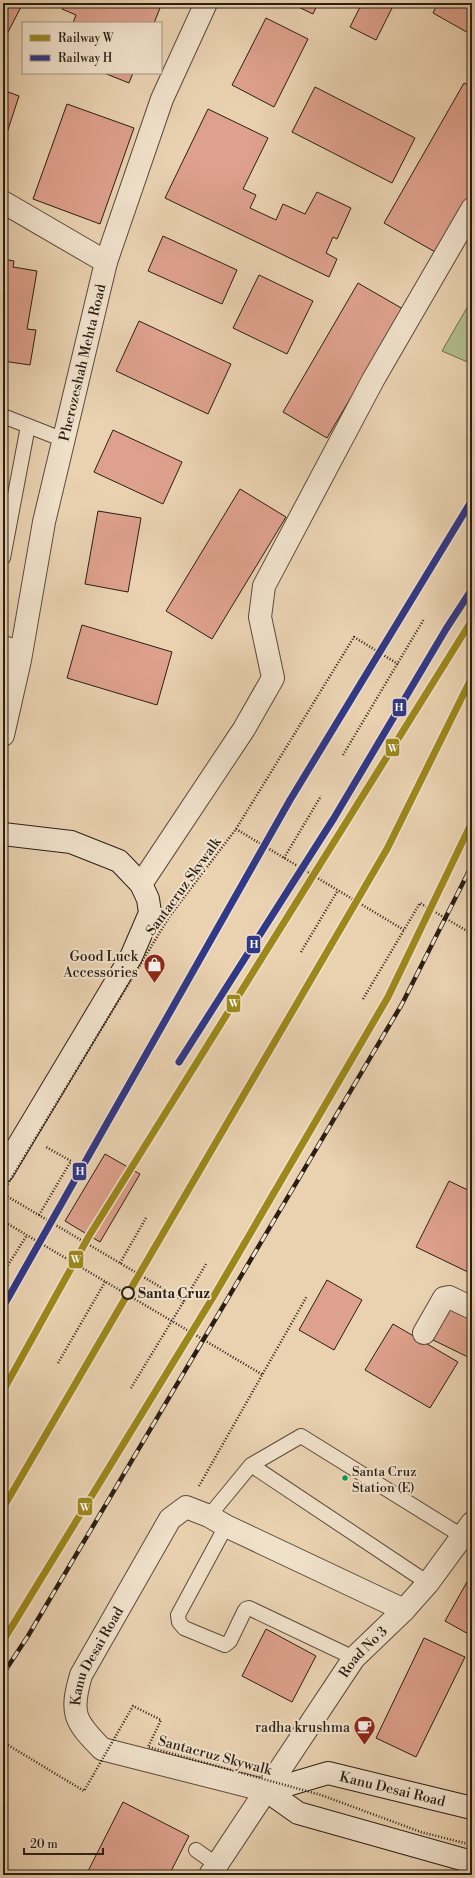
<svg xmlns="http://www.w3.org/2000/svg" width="475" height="1878" font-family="'Libre Bodoni',serif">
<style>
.green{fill:#b1bd90;stroke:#6d6e52}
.building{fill:#dea18d;stroke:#291e14}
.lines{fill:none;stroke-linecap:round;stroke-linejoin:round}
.lane-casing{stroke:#594b3b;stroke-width:16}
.street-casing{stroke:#594b3b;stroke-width:24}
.secondary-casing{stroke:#291e14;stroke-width:24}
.path{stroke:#291e14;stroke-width:2.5;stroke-dasharray:1 2;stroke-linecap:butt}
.lane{stroke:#f1e2cc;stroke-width:14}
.street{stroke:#f1e2cc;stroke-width:22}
.secondary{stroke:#f1e2cc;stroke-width:22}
.rail-casing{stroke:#291e14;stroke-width:4.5}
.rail{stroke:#f1e2cc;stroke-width:3;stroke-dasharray:9;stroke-linecap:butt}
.path-bridge{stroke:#291e14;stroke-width:2.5;stroke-dasharray:1 2;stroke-linecap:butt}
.rail-1-casing{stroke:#f1e2cc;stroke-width:10}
.rail-2-casing{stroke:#f1e2cc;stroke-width:10}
.rail-1{stroke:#9d881b;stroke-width:7}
.rail-2{stroke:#303888;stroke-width:7}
.stop-dot{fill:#f1e2cc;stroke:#291e14;stroke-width:2}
.bus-dot{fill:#029f4e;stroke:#f1e2cc;stroke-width:1.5}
.labels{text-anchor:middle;stroke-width:4;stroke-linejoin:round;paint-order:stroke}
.bus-label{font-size:13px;fill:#291e14;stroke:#f1e2cc;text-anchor:start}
.street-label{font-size:14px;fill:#291e14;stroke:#f1e2cc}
.poi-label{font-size:14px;fill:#291e14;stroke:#f1e2cc;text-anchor:end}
.stop-label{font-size:14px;font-weight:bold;fill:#291e14;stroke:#f1e2cc;text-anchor:start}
.line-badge{stroke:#f1e2cc;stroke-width:1.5}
.badge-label{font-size:11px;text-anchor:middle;font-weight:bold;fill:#fff}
</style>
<rect width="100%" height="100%" fill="#ead2b1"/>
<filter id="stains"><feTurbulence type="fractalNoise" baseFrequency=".005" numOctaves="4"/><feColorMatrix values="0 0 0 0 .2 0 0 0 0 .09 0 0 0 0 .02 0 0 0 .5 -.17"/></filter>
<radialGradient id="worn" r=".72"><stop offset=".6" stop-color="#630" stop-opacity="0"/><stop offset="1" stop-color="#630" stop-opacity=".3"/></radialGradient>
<!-- green -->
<path class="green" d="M472,299V364L442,351Z"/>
<!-- building -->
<path class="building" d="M3,3H23L6,36L3,34Z
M64,3H162L154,23H73L76,15L62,9Z
M290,3H318L313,14Z
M362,3L394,4L376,40L350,27Z
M438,3H472V35L433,13Z
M266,18L308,39L274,107L232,85Z
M104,73H133L129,83Z
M464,83L472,87V192L437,253L384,223Z
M315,87L415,138L392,183L292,132Z
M3,90L19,96L3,145Z
M67,104L134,128L100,224L33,199Z
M208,109L268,138L243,189L256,195L250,208L276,220L283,204L305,214L317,192L351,208L337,239L333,237L326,253L337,259L329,277L165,198Z
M163,236L237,270L222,304L148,271Z
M3,259L14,261L13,267L37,271L27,329L36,330L30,365L3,361Z
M259,275L313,301L287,354L233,328Z
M358,283L403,309L327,438L283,412Z
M139,321L231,364L208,414L116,371Z
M113,430L182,462L163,504L94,472Z
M240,489L286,517L212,639L166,611Z
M98,511L141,518L128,592L85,584Z
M82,625L172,652L157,705L67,678Z
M105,1154L140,1174L100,1242L65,1221Z
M449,1181L472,1192V1274L416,1247Z
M327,1280L362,1300L334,1350L299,1330Z
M448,1301L472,1313V1359L429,1338Z
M393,1324L458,1362L430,1408L365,1370Z
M472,1573V1636L445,1621Z
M266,1629L316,1656L292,1702L242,1676Z
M424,1638L465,1657L416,1757L376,1738Z
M123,1802L189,1836L169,1875H86Z"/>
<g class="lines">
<defs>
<path id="lane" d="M3,416L64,440
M3,558L28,426
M3,643L22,648
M3,655L20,660
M251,1465L301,1436L462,1536
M209,1516L251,1465L428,1583
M226,1526L178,1615L179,1622L184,1628L225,1645L230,1641L244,1612L246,1609L249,1608L354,1658
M196,1850L217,1865"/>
<g id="street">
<path d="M3,202L106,262"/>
<path id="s1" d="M3,735L20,660L44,522L106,262L162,99L206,3"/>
<path d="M141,884L244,729L273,678L260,617L264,586L373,380L472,209"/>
<path d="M424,1333L444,1298L449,1297L472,1308"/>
<path id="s2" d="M267,1791L102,1749C74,1721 70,1713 81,1675L170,1519L186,1507L209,1516L226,1526L404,1610"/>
<path id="s3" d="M210,1875L354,1658L404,1610L428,1583L472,1523"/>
</g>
<g id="secondary">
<path d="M3,834L71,842L119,861L141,884L148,899L150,913L131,957L3,1171"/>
<path d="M267,1791L298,1813L472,1862"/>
<path id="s4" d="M267,1791L328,1773L472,1808"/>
</g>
</defs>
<!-- lane casing -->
<use href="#lane" class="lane-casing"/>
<!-- street casing -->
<use href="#street" class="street-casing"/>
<!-- secondary casing -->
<use href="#secondary" class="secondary-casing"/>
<!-- path -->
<path class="path" d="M343,755L424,619
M284,858L321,796
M301,952L338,890
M363,999L404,930
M5,1195L184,1301L131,1388
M39,1215L71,1161L46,1147
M120,1263L146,1218
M3,1273L27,1235
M184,1301L206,1264
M58,1363L105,1282
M199,1486L307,1296"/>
<!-- lane -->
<use href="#lane" class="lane"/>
<!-- street -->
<use href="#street" class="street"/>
<!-- secondary -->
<use href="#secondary" class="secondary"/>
<defs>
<path id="rail" d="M3,1674L28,1636L402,1004L472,865"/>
</defs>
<!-- rail casing -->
<use href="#rail" class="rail-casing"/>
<!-- rail -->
<use href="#rail" class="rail"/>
<!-- path-bridge -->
<path class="path-bridge" d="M236,829L404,930L420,903L472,934
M3,1192L169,917L236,829L354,637L398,664
M3,1221L263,1375
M3,1742L84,1791L133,1706L161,1720L148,1747L321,1795L421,1832L472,1845"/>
<defs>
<path id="rail-1" d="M3,1391L89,1236L472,620
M3,1508L387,849L472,677
M3,1641L215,1294L388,997L472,822"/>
<path id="rail-2" d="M179,1062L334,818L446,629L472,589
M3,1307L290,800L472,500"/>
</defs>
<!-- rail-1 casing -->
<use href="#rail-1" class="rail-1-casing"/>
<!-- rail-2 casing -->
<use href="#rail-2" class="rail-2-casing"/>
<!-- rail-1 -->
<use href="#rail-1" class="rail-1"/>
<!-- rail-2 -->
<use href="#rail-2" class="rail-2"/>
</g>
<!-- icons -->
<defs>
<symbol id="shop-pin" viewBox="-11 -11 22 30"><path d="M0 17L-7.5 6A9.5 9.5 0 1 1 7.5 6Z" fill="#8f2418" stroke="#f1e2cc"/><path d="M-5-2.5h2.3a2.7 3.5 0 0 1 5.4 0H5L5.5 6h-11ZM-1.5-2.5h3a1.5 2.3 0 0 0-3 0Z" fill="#fff"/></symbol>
<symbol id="cafe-pin" viewBox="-11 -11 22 30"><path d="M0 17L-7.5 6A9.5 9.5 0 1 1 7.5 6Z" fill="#8f2418" stroke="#f1e2cc"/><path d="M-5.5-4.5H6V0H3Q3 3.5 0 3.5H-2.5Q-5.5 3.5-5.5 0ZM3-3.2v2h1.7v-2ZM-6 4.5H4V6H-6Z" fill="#fff"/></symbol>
</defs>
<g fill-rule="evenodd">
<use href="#shop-pin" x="142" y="952" width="25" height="34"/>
<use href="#cafe-pin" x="352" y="1714" width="25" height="34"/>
</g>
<!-- markers -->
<circle class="stop-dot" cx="128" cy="1293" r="6"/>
<circle class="bus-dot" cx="345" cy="1478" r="3.5"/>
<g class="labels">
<!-- bus labels -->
<g class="bus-label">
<text x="352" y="1476">Santa Cruz<tspan x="352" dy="16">Station (E)</tspan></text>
</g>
<!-- street labels -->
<g class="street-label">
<text dy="5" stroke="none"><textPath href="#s1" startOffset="381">Pherozeshah Mehta Road</textPath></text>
<text transform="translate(183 886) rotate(-54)" y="5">Santacruz Skywalk</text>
<text dy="5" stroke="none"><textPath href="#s3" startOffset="271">Road No 3</textPath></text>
<text dy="5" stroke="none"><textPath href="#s2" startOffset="277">Kanu Desai Road</textPath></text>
<text transform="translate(215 1755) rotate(15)" y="5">Santacruz Skywalk</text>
<text dy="5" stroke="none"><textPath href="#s4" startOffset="130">Kanu Desai Road</textPath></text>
</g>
<!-- poi labels -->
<g class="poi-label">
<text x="138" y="961">Good Luck<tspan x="138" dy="16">Accessories</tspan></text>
<text x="350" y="1732">radha krushma</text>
</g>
<!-- stop labels -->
<g class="stop-label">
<text x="138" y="1298">Santa Cruz</text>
</g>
</g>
<g class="line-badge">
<rect x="392" y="698" width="15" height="19" rx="4" fill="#303888"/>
<rect x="385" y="738" width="15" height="19" rx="4" fill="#9d881b"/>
<rect x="246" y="935" width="15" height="19" rx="4" fill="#303888"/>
<rect x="226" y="994" width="15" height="19" rx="4" fill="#9d881b"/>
<rect x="72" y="1162" width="15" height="19" rx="4" fill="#303888"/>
<rect x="68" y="1250" width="16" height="19" rx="4" fill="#9d881b"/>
<rect x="77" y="1497" width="16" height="19" rx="4" fill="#9d881b"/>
</g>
<g class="badge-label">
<text x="399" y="711">H</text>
<text x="393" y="752">W</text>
<text x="254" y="948">H</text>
<text x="234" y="1007">W</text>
<text x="80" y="1175">H</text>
<text x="76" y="1263">W</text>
<text x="85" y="1511">W</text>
</g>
<!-- margin -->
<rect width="475" height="1878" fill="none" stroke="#ead2b1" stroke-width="16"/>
<rect x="4" y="4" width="467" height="1870" fill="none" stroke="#291e14" stroke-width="2"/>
<rect x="8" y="8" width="459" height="1862" fill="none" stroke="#291e14"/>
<!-- legend -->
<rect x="22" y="22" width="140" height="52" fill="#f1e2cc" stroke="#a19482"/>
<rect x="30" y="35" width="20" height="6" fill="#9d881b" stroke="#a19482"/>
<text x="58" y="42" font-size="12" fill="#291e14">Railway W</text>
<rect x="30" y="55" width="20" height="6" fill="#303888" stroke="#a19482"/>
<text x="58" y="62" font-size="12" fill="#291e14">Railway H</text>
<!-- scale -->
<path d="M24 1848v6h79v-6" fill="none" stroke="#291e14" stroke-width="2"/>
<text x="30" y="1848" font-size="12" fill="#291e14" stroke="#f1e2cc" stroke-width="3" paint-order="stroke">20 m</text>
<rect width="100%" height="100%" filter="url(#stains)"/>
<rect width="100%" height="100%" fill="url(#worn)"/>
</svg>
